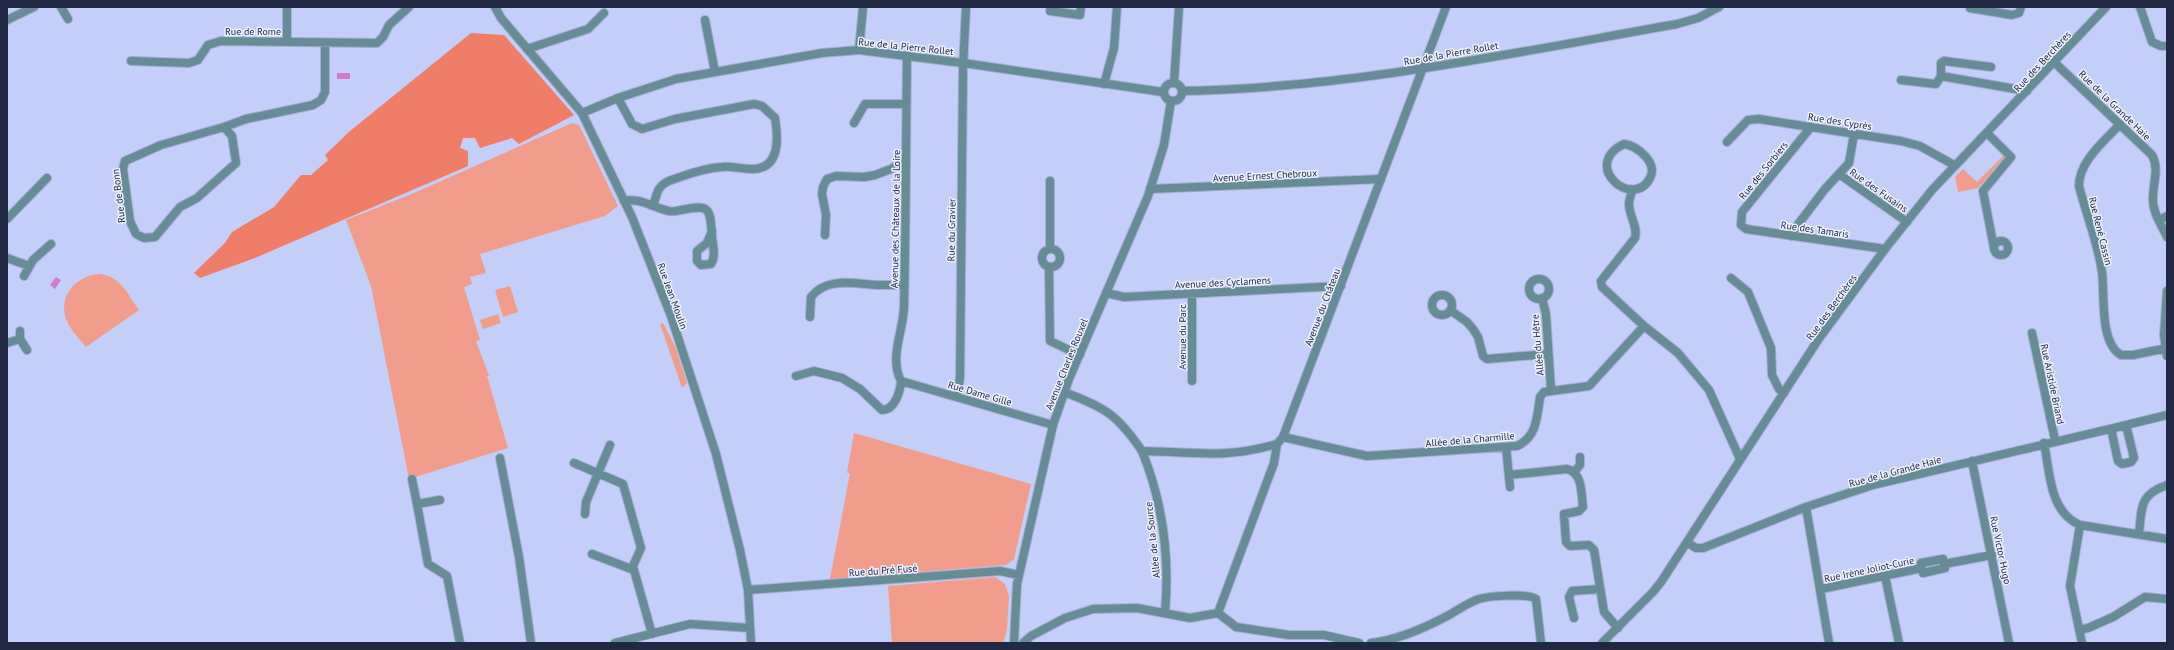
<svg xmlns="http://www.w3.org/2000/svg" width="2174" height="650" font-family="'PT Sans',sans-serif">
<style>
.green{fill:#f29d8c}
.forest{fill:#ef7d67}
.water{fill:#d47bc8}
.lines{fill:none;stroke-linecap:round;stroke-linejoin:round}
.minor-casing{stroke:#a3aed4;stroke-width:10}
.tertiary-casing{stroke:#a3aed4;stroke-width:10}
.minor{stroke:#668d95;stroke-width:8}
.tertiary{stroke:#668d95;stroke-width:8}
.labels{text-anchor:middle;stroke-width:3;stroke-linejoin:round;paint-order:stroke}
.street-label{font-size:10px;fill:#212842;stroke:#ecf1ff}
</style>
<rect width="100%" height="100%" fill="#c3cff8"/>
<!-- green -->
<path class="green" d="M572,123L579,125L618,206L605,216L480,254L486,273L470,277L472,284L464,287L480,340L476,341L489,376H487L508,448L409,479L371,286L346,220L414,193Z
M2005,154L2007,158L1978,188L1958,192L1955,177L1963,169L1977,182Z
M100,274C121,277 127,293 139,310L86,347C79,338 70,330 66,319C58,295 77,275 100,274Z
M510,286L518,312L503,317L495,290Z
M498,314L501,323L483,329L480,320Z
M663,323L675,346L687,383L682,388L660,324Z
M854,433L1031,484L1014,559L1006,565L830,579L850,473H847Z
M995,577L1005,584L1009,596L1007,630L1003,643H892L888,586Z"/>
<!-- forest -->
<path class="forest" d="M471,33L504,35L574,115L519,144L512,138L480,148L475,138H463L460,148L468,151V166L255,258L200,278L194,273L225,243L232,232L274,207L301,175H311L328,160L325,155L350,131Z"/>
<!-- water -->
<path class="water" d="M337,73H350V79H337Z
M56,277L61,280L55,289L50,285Z"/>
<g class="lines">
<defs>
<path id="minor" d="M61,7L68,19
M1051,7L1050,11L1080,15L1081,7
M2140,7L2152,42L2161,46H2167
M1970,8L2012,15L2019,13L2021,7
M7,20L34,7
M705,20L715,72
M287,41V7
M527,49L588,29L604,13
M859,50L863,7
M131,61L189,63L198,60L208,45L221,41L377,43L383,37L389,25L409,7
M2054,62L2152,155C2160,170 2152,185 2153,201C2153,214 2162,225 2167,237
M1941,76V63L1944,61L1991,67
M1901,80L1936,84L1941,76L2027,91
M1104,84L1114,48L1117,7
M618,98L632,124L642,129L675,119L754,104L762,106L775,118C778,137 781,168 753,169C742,169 732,166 722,167C707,168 694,172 680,177C672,180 664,181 659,189C656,194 655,201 653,206
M854,123L865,104H906
M2120,124C2104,142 2079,161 2079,186C2086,214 2098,243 2102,272C2105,293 2099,343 2121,355H2133L2167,348
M224,127L161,145L125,161L123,169L130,221L136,234L144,238L155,237L180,207L197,198L236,163L232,136L224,127L246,119L313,105L321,100L325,92V43
M1811,127L1742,212L1741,225L1746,229L1885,249
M1987,133L2011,157L1983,191L1994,248
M1727,142L1748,120L1759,119L1901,141L1920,146L1954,165
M1624,144C1638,146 1658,163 1650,178C1633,211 1580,165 1624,144Z
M1839,174L1907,222
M1150,189L1381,179
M1632,191C1631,195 1629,200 1629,204C1629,216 1638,226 1635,238L1601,281L1602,287L1644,326L1678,353L1709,390L1740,459
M624,201C638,197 655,208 669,211C672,212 677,211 681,210C711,204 710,208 712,237C713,246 716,256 711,264L701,265L697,261V251L707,243L712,231
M7,219L47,178
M2159,220L2167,216
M825,235L826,215L822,194L823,187L827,179L836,176L864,177L875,175L891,169L906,159
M1791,236L1796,227L1825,189L1849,163L1854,134
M1994 248a7 7 0 1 1 14 0a7 7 0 1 1-14 0Z
M1050,249V181
M1042 258a9 9 0 1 1 18 0a9 9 0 1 1-18 0Z
M7,258L29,266
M1049,267L1050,341L1080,355
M24,276L33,260L51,244
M1731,278L1748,292L1771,348L1772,375L1779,389L1784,393
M1529 289a10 10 0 1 1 20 0a10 10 0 1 1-20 0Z
M2167,291L2164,335L2167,356
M1106,293L1124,297L1341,286
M1192,293V381
M1432 305a10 10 0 1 1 20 0a10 10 0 1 1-20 0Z
M1542,298L1546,314L1551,390
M1450,310L1467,322L1473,329L1478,337L1483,356L1487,359L1548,354
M810,317L811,297C827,276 856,284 879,285C887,285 895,285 904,285
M20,331V339L27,350
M2032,333L2055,440
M7,343L20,339
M796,376L814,371L842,378L860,389L882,410C895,410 900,392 901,381
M901,381C889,357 903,333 904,307C906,223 906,139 907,55
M901,381L1053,425
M957,397L960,378L963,68L966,7
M2122,426L2127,429L2134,458L2131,462L2122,464L2118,461L2112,433L2114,428Z
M2122,426L2167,415
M1283,437L1367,456L1517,446C1537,437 1537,417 1540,397L1544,392L1589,386L1644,326
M2044,443C2050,472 2049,512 2080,525L2167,539
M1506,447L1510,487
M1142,451C1163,503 1170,556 1165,612
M500,458L519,557L531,643
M1972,461L2009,643
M574,463L623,484L641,548L633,566L634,570L652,634
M1575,471L1580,465V457
M1509,475L1567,469C1583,473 1581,493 1583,507L1579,511L1564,514L1566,542L1570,546L1589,545L1594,550L1604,612L1618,628
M412,479L417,504
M440,500L417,504L428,564L447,576L460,643
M1806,507L1829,643
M585,514L586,502L610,445
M2080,525L2070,586L2082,643
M2139,534C2142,507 2139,495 2167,485
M1688,543L1696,548H1703L1806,507L1873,485L2114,428
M592,554L634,570
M1943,559L1945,568L1923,573L1921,563Z
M1944,564L1992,555
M1885,576L1899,643
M1821,589L1922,568
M748,590L751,643
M1218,613L1236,627L1289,635H1324L1359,643
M1574,618L1569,597L1572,591L1600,589
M2079,630L2088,628L2113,617L2145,597L2167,599
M615,643L690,624L750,628
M1371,643C1398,640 1425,628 1449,615C1458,610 1469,602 1479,599C1489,596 1528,593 1536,599L1541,643"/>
<path id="tertiary" d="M495,7L501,18L582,113L632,217L671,316L716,454L740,550L748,590L1000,571L1019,575
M1164 92a9 9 0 1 1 18 0a9 9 0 1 1-18 0Z
M1174,83L1179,7
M1182,91C1349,88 1513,53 1677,24L1698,18L1719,7
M582,113L618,98L676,79L822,53L859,50L963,63L1163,92
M1064,392C1104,407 1117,414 1142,451C1193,452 1226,459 1277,444
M1014,643L1017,584L1053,425L1069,379L1148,196L1164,145L1171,101
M1023,643L1031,636L1065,618L1093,609L1137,608L1190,618L1218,613L1274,463L1277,444L1283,437L1446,7
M1602,643L1653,592L1661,582L1818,340L1885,249L1932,190L2106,7"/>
</defs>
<!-- minor casing -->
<use href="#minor" class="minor-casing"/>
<!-- tertiary casing -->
<use href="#tertiary" class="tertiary-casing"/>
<!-- minor -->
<use href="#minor" class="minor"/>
<!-- tertiary -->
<use href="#tertiary" class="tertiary"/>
</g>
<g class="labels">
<!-- street labels -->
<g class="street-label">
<text x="253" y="35">Rue de Rome</text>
<text transform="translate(906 46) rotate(6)" y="4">Rue de la Pierre Rollet</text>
<text transform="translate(1451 53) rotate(-10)" y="4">Rue de la Pierre Rollet</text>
<text transform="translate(2042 61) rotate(-47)" y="4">Rue des Berchères</text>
<text transform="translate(2115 105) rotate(44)" y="4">Rue de la Grande Haie</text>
<text transform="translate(1840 121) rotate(9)" y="4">Rue des Cyprès</text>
<text transform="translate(1763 170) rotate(-51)" y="4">Rue des Sorbiers</text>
<text transform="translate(1265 175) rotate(-3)" y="4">Avenue Ernest Chebroux</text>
<text transform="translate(1879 190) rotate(35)" y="4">Rue des Fusains</text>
<text transform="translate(118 196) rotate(-97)" y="4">Rue de Bonn</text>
<text transform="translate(895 219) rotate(-89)" y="4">Avenue des Châteaux de la Loire</text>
<text transform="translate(1815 229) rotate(8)" y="4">Rue des Tamaris</text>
<text transform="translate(951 230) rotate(-89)" y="4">Rue du Gravier</text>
<text transform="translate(2101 231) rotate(76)" y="4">Rue René Cassin</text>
<text transform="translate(1223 282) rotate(-3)" y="4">Avenue des Cyclamens</text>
<text transform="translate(673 296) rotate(70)" y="4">Rue Jean Moulin</text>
<text transform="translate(1322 307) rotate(-69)" y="4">Avenue du Château</text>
<text transform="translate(1831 307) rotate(-54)" y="4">Rue des Berchères</text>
<text transform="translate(1182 337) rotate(-90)" y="4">Avenue du Parc</text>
<text transform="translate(1537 345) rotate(-95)" y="4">Allée du Hêtre</text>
<text transform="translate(1066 364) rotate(-68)" y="4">Avenue Charles Rouxel</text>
<text transform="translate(2053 384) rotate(78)" y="4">Rue Aristide Briand</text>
<text transform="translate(980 393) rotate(16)" y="4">Rue Dame Gille</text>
<text transform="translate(1470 439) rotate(-5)" y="4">Allée de la Charmille</text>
<text transform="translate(1895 471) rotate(-15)" y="4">Rue de la Grande Haie</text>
<text transform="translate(1152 540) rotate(-96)" y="4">Allée de la Source</text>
<text transform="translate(2001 550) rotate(78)" y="4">Rue Victor Hugo</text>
<text transform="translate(1869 569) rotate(-12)" y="4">Rue Irène Joliot-Curie</text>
<text transform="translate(883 570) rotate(-4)" y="4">Rue du Pré Fusé</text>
</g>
</g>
<!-- border -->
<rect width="2174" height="650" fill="none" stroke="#212842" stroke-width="16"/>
</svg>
